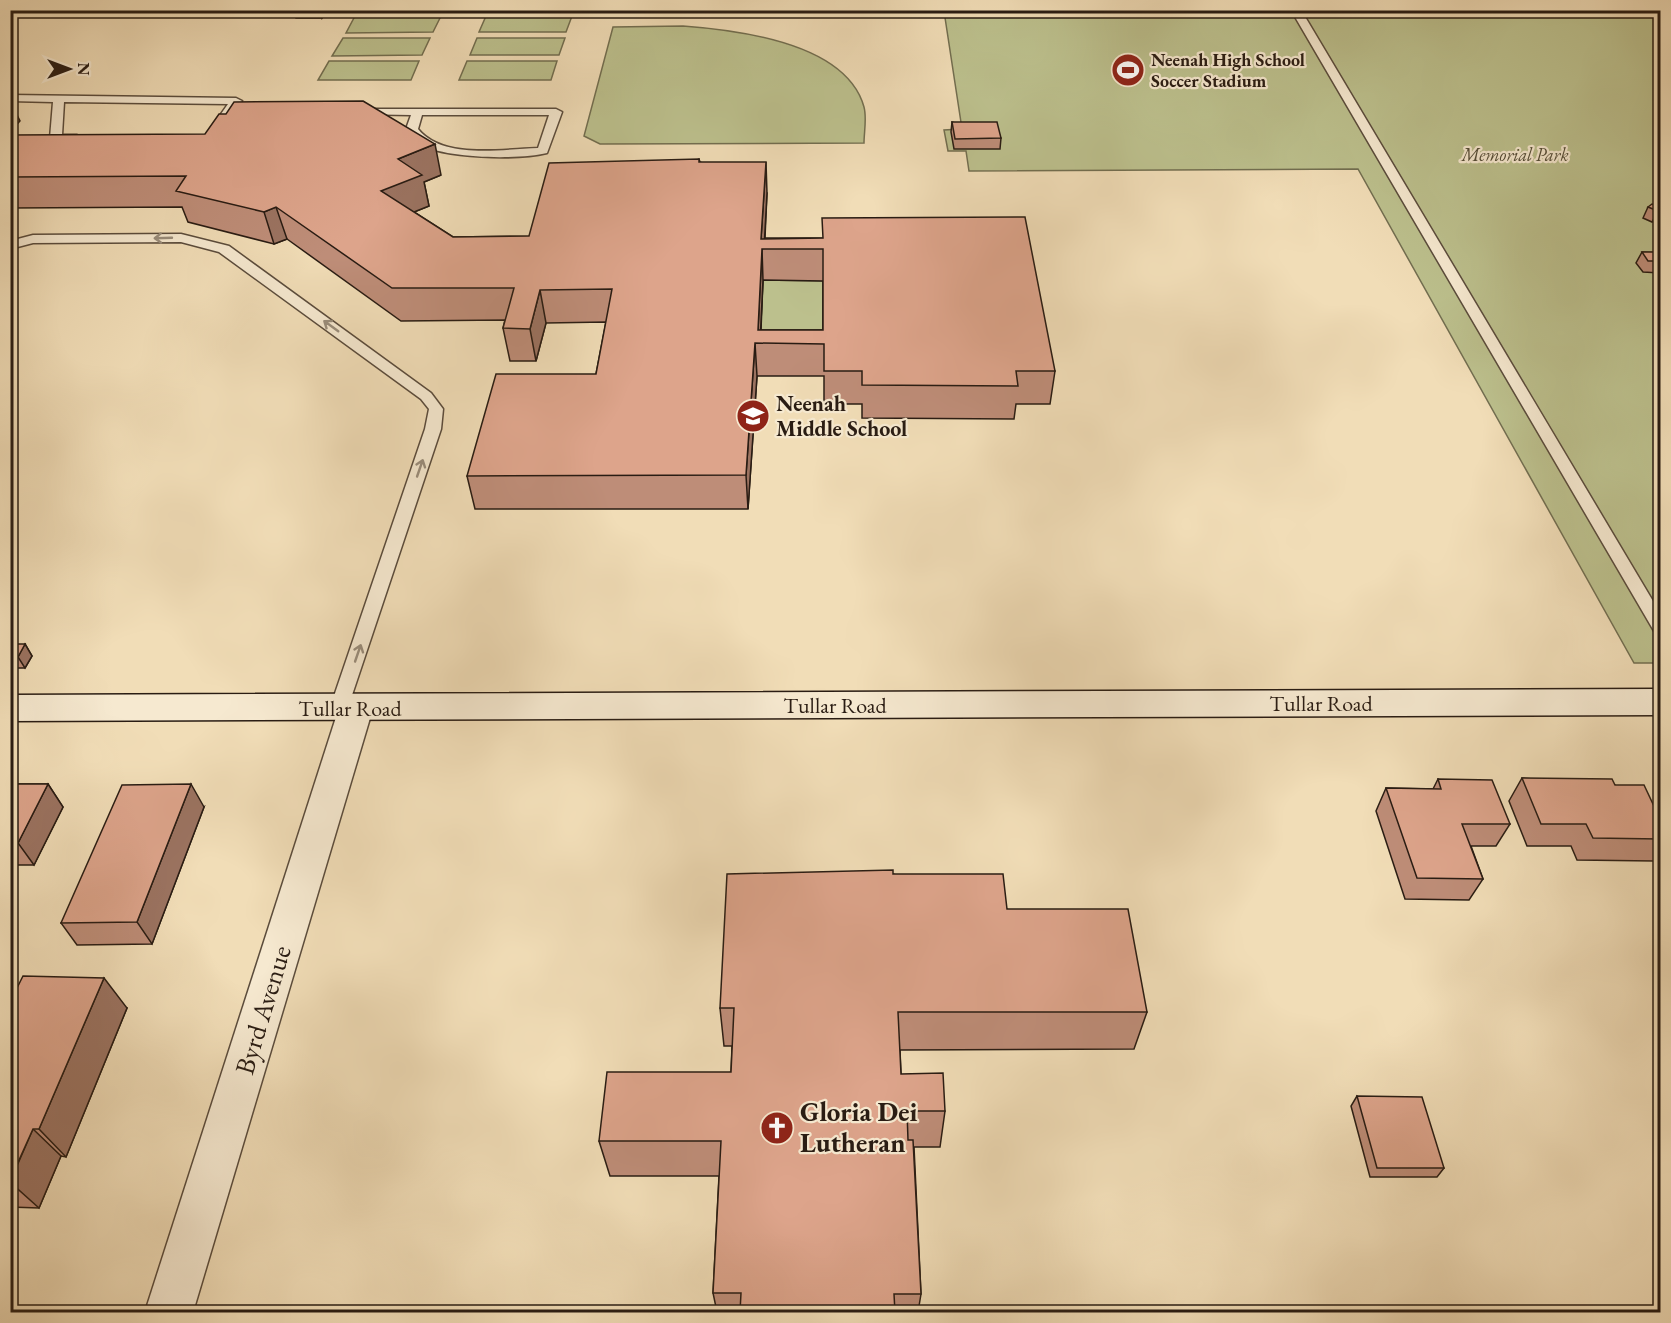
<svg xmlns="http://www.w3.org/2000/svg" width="1671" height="1323" font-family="'EB Garamond',serif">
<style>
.green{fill:#bcc08d;stroke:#726e50;stroke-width:1.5}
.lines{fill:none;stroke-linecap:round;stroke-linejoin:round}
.lane-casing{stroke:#5b4c3c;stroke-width:3}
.street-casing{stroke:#5b4c3c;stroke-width:3}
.secondary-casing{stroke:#291c13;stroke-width:3}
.lane{fill:#f6e9d0;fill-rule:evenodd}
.street{fill:#f6e9d0;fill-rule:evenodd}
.secondary{fill:#f6e9d0;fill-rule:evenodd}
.wall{fill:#be8d78;stroke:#291c13;stroke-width:1.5;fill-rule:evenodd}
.shaded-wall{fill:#9b7361;stroke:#291c13;stroke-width:1.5}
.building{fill:#dda48b;stroke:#291c13;stroke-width:1.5;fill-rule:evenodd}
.oneway{stroke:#9a8d7b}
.labels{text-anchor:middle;stroke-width:4.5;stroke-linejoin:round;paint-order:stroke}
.far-poi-label{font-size:18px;font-weight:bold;fill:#291c13;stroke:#f6e9d0;text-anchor:start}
.far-park-label{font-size:18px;font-style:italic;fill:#554d38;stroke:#f6e9d0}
.poi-label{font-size:22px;font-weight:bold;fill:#291c13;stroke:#f6e9d0;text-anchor:start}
.street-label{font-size:22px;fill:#291c13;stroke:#f6e9d0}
.near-street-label{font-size:27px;fill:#291c13;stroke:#f6e9d0}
.near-poi-label{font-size:27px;font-weight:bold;fill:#291c13;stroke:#f6e9d0;text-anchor:start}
</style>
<rect width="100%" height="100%" fill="#f1ddb7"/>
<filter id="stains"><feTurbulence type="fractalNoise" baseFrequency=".00333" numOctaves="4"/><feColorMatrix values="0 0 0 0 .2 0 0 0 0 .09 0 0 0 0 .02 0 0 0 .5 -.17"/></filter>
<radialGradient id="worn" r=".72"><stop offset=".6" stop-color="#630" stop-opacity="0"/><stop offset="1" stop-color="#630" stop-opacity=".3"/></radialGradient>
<!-- green -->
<path class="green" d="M944,11H1660V663H1634L1358,169L969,171L966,151H948L944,130L962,129Z
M355,16H441L433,32L346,33Z
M486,16H572L566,32H479Z
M683,26C737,30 846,43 864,107C867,118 864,132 864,143L600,144L584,136L613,27Z
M343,38H430L422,55L332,56Z
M477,38H565L559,55H470Z
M329,61H419L411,80H318Z
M467,61H557L551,80H459Z
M763,280L823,281V363H759Z"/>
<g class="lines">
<defs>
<path id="lane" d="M1291,10H1301L1660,613V633L1654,631Z
M10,95L236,98L242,101L226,123L222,124L216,121L228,104L64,102L62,135H77L83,138C76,144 57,144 50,138L53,102L10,101Z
M356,109H556L562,112L547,153C518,160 443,159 418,143C413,140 410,134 406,129L411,115L352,114L350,112ZM422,115H549L538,148C502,149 443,160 418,129Z
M181,234L229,246L431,393L443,409L441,429L346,713H332L330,708L425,429L429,409L421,399L219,252L181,242L33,243L10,249V241L33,235Z"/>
<path id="street" d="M356,695L368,699L373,708L193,1312H145L339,708L344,699Z"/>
<path id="secondary" d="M1660,689V715L10,721V695Z"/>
</defs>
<!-- lane casing -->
<use href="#lane" class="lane-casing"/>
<!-- street casing -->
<use href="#street" class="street-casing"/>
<!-- secondary casing -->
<use href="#secondary" class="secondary-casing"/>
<!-- lane -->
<use href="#lane" class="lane"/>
<!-- street -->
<use href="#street" class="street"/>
<!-- secondary -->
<use href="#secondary" class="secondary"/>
</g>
<!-- wall -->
<path class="wall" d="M294,10H327L322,18H296Z
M952,122L1001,138L1000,149H954L951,132Z
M10,135L441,175L424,182L429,206L414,212L453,237L529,236L699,159L700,162L767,193L765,238H822L1055,371L1050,404H1016L1014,419L862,418V404H824V376H757L748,509H475L467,476L596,374L606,322L546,323L536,361H510L503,328L505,320L401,321L287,239L274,244L188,222L182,207L10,208ZM763,280L823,281V330H761Z
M1648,207H1660V210L1656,218L1652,222L1643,218Z
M1642,252L1660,253V273L1643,272L1636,263Z
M25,644L32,656L25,668H17L10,658V654Z
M1522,778L1615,785L1660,819V852L1654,861L1577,860L1571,846H1527L1509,801Z
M1438,779L1510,824L1496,846H1471L1483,879L1469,900L1405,899L1376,811L1386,788L1433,789Z
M10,784H48L63,807L34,865H10Z
M204,807L152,944L77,945L61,923Z
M893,874L1007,909L1147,1012L1134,1049L900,1050L901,1074L945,1111L940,1147H914L921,1294L918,1312H717L713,1293L719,1176H610L599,1141L731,1072L732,1046H724L720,1008Z
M10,1002L127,1008L66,1157L61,1156L39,1208L10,1207Z
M1357,1096L1444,1168L1437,1177H1370L1351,1106Z"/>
<!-- shaded-wall -->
<path class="shaded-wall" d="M320,10H327L322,18Z
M10,101L20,121L10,132Z
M435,144L441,175L424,182L429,206L389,222L381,191L398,159Z
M766,162L767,193L764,249L761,239Z
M276,207L287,239L274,244L264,212Z
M1660,208L1656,218L1652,222L1658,211Z
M762,249L763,280L760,343L758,330Z
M540,290L546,323L536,361L530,329Z
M755,343L757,376L748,509L746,475Z
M25,644L32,656L25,668L18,657Z
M48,784L63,807L34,865L18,843Z
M191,784L204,807L152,944L137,922Z
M104,978L127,1008L66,1157L39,1129Z
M33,1129L61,1156L39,1208L10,1182Z"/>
<!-- building -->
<path class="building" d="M363,101L435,144L398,159L422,175L381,191L453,237L529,236L549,163L699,159V162H766L761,239L823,238L822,218L1025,217L1055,371H1016L1018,386L862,385V371H824V344L755,343L746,475L467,476L496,374H596L612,289L540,290L530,329L503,328L514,288H392L276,207L264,212L176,191L186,176L10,177V135L205,134L219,114H226L234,102ZM762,249H823V330H758Z
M952,122H997L1001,138L955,139Z
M1652,204L1660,207V208L1658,211L1648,207Z
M1642,252H1660V261H1648Z
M16,644H25L18,657L10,656V654Z
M1522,778L1612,779L1615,785H1644L1660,819V839L1593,838L1586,824H1541Z
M1438,779L1492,780L1510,824H1462L1483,879L1417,878L1386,788L1441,789Z
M10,784H48L18,843H10Z
M191,784L137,922L61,923L122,785Z
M893,870V874H1003L1007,909H1128L1147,1012H898L901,1074L943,1073L945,1111H907L908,1140H913L921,1294H894L895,1312H740L741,1293H713L721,1141H599L607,1072H731L734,1008H720L727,874Z
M23,976L104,978L39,1129H33L10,1180V1002Z
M1357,1096L1422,1097L1444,1168H1377Z"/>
<!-- one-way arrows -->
<defs><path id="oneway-shaft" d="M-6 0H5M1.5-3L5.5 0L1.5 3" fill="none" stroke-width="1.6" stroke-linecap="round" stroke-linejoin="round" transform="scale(1.5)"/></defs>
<g class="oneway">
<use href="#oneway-shaft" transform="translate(163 238) rotate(178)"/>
<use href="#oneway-shaft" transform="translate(331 326) rotate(-144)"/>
<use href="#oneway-shaft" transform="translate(420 468) rotate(-71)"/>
<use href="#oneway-shaft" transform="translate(358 653) rotate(-71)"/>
</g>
<!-- icons -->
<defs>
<symbol id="stadium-disc" viewBox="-11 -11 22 22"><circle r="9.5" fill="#8f2418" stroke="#f6e9d0"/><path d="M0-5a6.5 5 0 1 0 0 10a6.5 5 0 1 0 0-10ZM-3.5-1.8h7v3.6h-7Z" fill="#fff"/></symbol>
<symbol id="school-disc" viewBox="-11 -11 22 22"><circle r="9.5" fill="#8f2418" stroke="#f6e9d0"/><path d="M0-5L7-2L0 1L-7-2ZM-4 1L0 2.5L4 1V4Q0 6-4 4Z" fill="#fff"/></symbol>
<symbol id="church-disc" viewBox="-11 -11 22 22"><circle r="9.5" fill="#8f2418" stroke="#f6e9d0"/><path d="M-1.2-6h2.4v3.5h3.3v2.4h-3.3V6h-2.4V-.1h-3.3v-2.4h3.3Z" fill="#fff"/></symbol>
</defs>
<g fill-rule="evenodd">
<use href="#stadium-disc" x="1109" y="51" width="38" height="38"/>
<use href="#school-disc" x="734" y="397" width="38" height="38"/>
<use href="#church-disc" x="758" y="1109" width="38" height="38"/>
</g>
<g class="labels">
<!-- far-poi labels -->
<g class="far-poi-label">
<text x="1151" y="66">Neenah High School<tspan x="1151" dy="21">Soccer Stadium</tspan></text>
</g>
<!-- far-park labels -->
<g class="far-park-label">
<text x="1515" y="161">Memorial Park</text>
</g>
<!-- poi labels -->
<g class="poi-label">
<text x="776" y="411">Neenah<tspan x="776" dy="25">Middle School</tspan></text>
</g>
<!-- street labels -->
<g class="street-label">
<text x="1321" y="711">Tullar Road</text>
<text x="835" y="713">Tullar Road</text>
<text x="350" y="716">Tullar Road</text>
</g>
<!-- near-street labels -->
<g class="near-street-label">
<text transform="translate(263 1010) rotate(-73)" y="9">Byrd Avenue</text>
</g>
<!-- near-poi labels -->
<g class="near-poi-label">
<text x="800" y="1121">Gloria Dei<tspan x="800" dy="31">Lutheran</tspan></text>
</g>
</g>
<!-- margin -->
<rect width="1671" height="1323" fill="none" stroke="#f1ddb7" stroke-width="36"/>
<rect x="12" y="12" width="1647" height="1299" fill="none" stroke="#291c13" stroke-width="3"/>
<rect x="18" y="18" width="1635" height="1287" fill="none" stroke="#291c13" stroke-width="1.5"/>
<!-- north arrow -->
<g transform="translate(69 69) rotate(90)" stroke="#f6e9d0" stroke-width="4.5" paint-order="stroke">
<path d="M0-4.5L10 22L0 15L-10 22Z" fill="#291c13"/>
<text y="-9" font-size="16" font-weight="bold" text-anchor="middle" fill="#291c13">N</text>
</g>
<rect width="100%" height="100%" filter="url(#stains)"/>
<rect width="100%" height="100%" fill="url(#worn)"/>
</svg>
